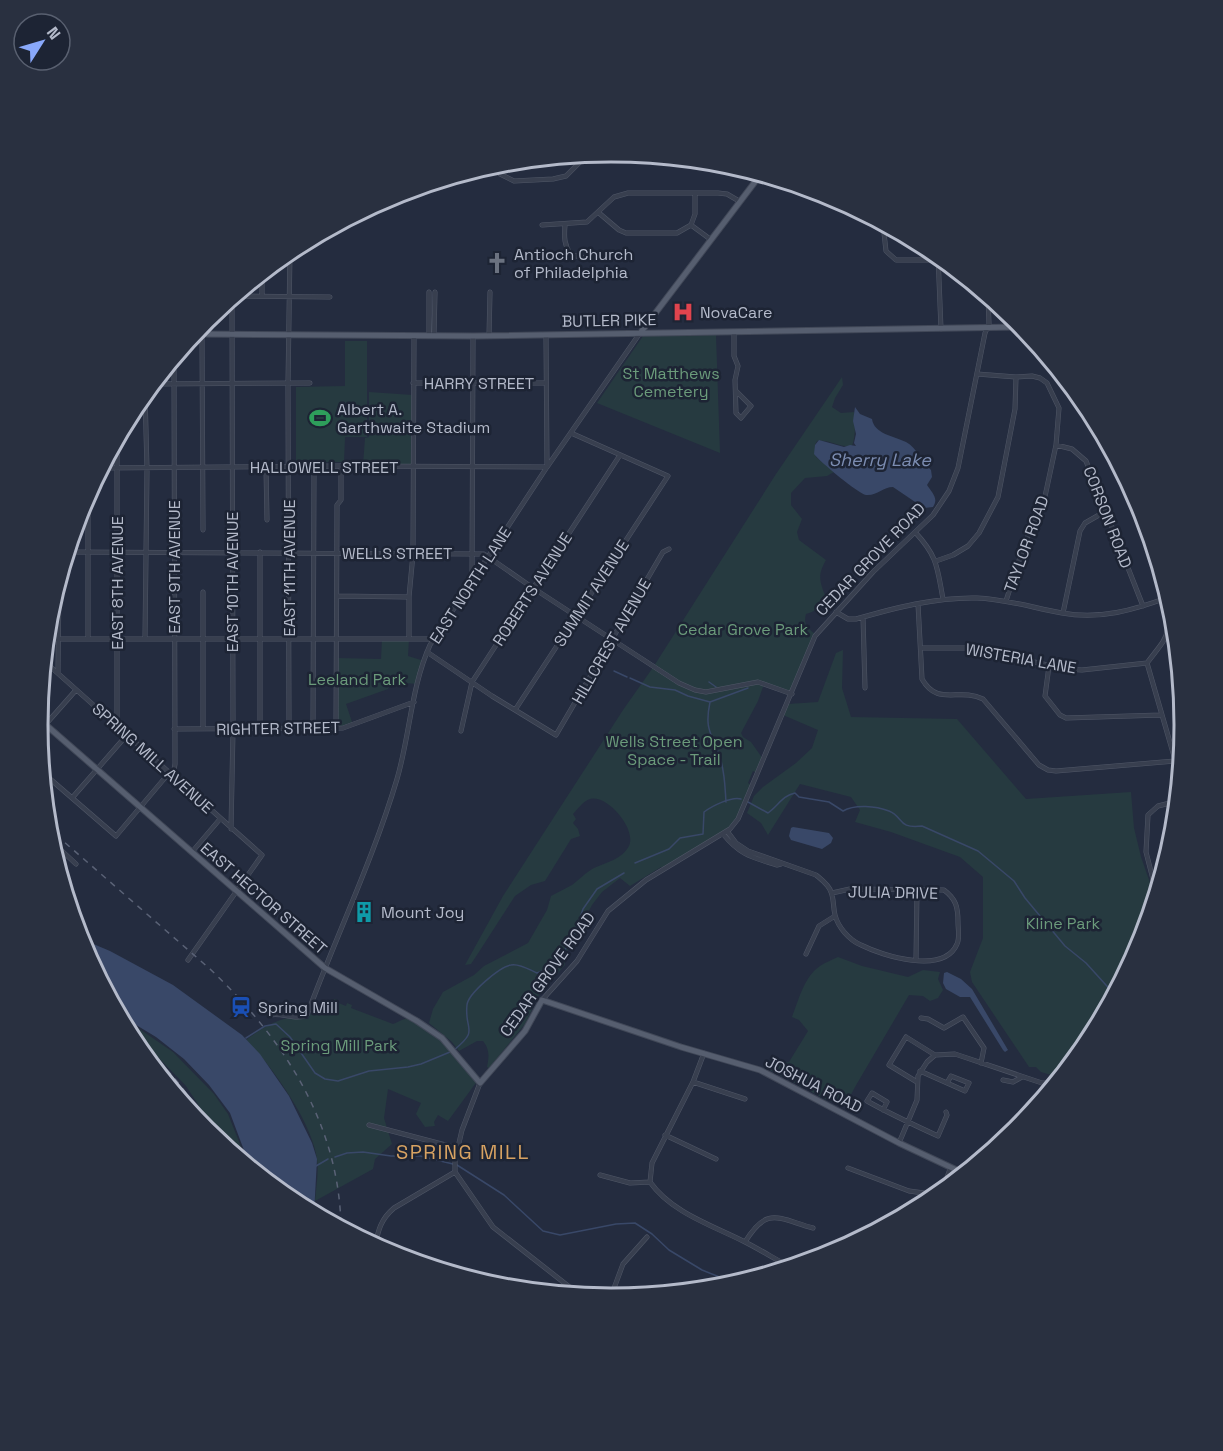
<svg xmlns="http://www.w3.org/2000/svg" width="1223" height="1451" font-family="'Space Grotesk',sans-serif">
<style>
.green{fill:#263a40}
.water{fill:#394868}
.lines{fill:none;stroke-linecap:round;stroke-linejoin:round}
.stream{stroke:#394868;stroke-width:1.5}
.minor-casing{stroke:#505767;stroke-width:5}
.major-casing{stroke:#414858;stroke-width:7}
.minor{stroke:#383f4f;stroke-width:4}
.major{stroke:#565e6f;stroke-width:5}
.rail{stroke:#5a6276;stroke-width:1.5;stroke-dasharray:6 6;stroke-linecap:butt}
.labels{text-anchor:middle;stroke-width:5;stroke-linejoin:round;paint-order:stroke}
.poi-label{font-size:16px;fill:#b4baca;stroke:#1d2434;text-anchor:start}
.street-label{font-size:16px;fill:#b4baca;stroke:#1d2434}
.park-label{font-size:16px;fill:#6b9b7b;stroke:#1d2434}
.water-label{font-size:18px;font-style:italic;fill:#7c8db2;stroke:#1d2434}
.quarter-label{font-size:20px;letter-spacing:1.5px;fill:#d7a262;stroke:#1d2434}
.rim{fill:none;stroke:#b4baca;stroke-width:3}
</style>
<rect width="100%" height="100%" fill="#242c3f"/>
<!-- green -->
<path class="green" d="M716,335L720,453L597,403L643,336Z
M345,341H367V437H345L344,462H296V387L345,386Z
M842,377L843,385L835,398L832,407L841,413L854,412C855,423 856,435 852,446C840,448 829,439 817,441L815,445L816,457L834,472L827,476L805,478L791,493V505L802,519L797,532L799,540L826,560C818,574 819,580 825,595C820,605 818,611 806,614C803,625 808,628 816,635L792,694L764,684L758,701L741,733L743,737L751,742L763,759L757,773L753,771L748,783L752,786L738,819L730,829L663,869L661,867L630,886L620,878L602,892L592,905L564,957L565,965L539,995L525,1024L489,1068L487,1067C489,1057 490,1050 483,1041H477L459,1051L452,1042L429,1023L433,1009L443,992L474,975L484,966L528,943L547,910L551,896C558,892 565,889 572,885C579,880 586,872 594,868C607,862 621,860 629,846C637,829 607,794 590,799C583,801 578,809 573,814L576,819L573,823L578,829L580,836L571,839L545,881L531,885L515,896L477,955L471,964L465,965L503,896L623,710L654,666L776,474Z
M369,392L413,395V466L363,465L365,438L369,437Z
M382,639H409L408,656L424,661L418,684L392,682L388,689L346,704L353,725L336,729L337,658L381,659Z
M843,650L842,688L851,717L957,719L1026,799L1131,792L1134,828L1141,857L1156,900L1142,945L1089,1045L1061,1078L1041,1072L1036,1067H1029L972,982L970,972L983,938V877L960,857L891,832L855,822L860,810L851,797L800,784L768,835L761,823L747,813L754,796L763,787L796,763L812,748L818,730L783,715L788,704L818,702L836,653Z
M838,957L862,966L908,977L923,970L940,972L938,979L943,990L938,998L930,1001L923,996L909,995L855,1087L845,1106L829,1101L766,1068L770,1060L776,1059L781,1063L789,1062L808,1031L799,1020L792,1017C799,999 804,977 820,966C826,962 832,960 838,957Z
M334,999H337L336,1002L346,1006L347,1003L352,1005L351,1008L393,1024C396,1023 401,1020 405,1019C427,1014 464,1065 478,1080L448,1121L438,1115L434,1122L435,1126L425,1127L416,1114L421,1103L388,1089L384,1118L392,1144L375,1159L373,1169L315,1201C316,1187 319,1173 317,1159C312,1122 272,1066 246,1040C256,1032 272,1022 284,1019C292,1017 301,1019 308,1019L315,1005L334,1002Z
M121,1019L141,1030L173,1052L214,1094L228,1114L249,1167L216,1140L207,1118L186,1086L153,1052L127,1032Z
M137,1048C165,1069 185,1095 201,1125Z"/>
<!-- water -->
<path class="water" d="M855,407L860,414L872,419C874,434 894,436 906,442C917,448 922,462 931,470L932,477L927,485C932,493 939,498 933,507L924,508L893,487C883,487 877,496 866,495C859,494 820,462 814,454L815,445L819,440L844,447L850,445L856,446L854,443L856,434L853,421Z
M793,827L829,833L833,838L831,843L822,849L791,840L789,836L791,828Z
M79,938L110,951L173,985L242,1035L260,1054L289,1096L312,1143L317,1159L314,1214L292,1203L251,1169L230,1113L209,1085L184,1059L156,1037L118,1014Z
M947,972L961,979L972,989L1008,1050L1005,1052L1003,1050L970,997H960L946,989L943,983L944,973Z"/>
<g class="lines">
<!-- stream -->
<path class="stream" d="M614,671L627,677
M630,678L650,687L675,690L688,696L710,702C704,731 712,733 720,758C725,772 725,788 726,802
M709,682L716,687
M710,702L748,688
M748,802L768,813C779,805 782,796 795,793L799,797L829,802L843,811C855,804 876,806 889,811C904,817 897,829 922,826L978,851L1014,881L1025,898L1065,946L1086,963L1115,995
M635,863L669,849L680,838L703,834L704,812C712,806 732,796 741,799
M246,1038L265,1026L276,1024L290,1037L315,1073L325,1079L338,1081L369,1071L408,1067L421,1064L450,1052
M454,1050C480,1029 464,1031 467,1005C468,994 499,967 511,965C519,963 530,970 537,973L550,968L558,959L572,940L583,909L597,889L624,873
M335,1157L347,1153L363,1152L391,1156H420L457,1165L504,1195L543,1231L560,1235L616,1224L635,1223L652,1234L669,1250L702,1270L737,1284
M316,1166L328,1159"/>
<defs>
<path id="minor" d="M493,164L500,174L514,181L553,179L566,176L588,154
M373,205L382,206
M599,213L619,230L626,233H677L691,225L695,214V193
M542,225L587,222L614,197L628,193H718L727,194L739,201
M565,225C564,237 564,245 571,255L582,257
M691,225L710,239
M884,233L886,251L896,260H938
M938,255L941,329
M262,273V296
M235,296L330,297
M734,332V356L738,366L735,380L736,413L741,418L751,406L736,391
M202,335L203,530
M429,335V292
M434,335L435,292
M489,336L490,292
M977,374L1016,377L1032,376L1040,378L1047,383L1059,408L1056,445L1044,501L1024,545L1006,601
M413,383H545
M153,384L310,383
M117,439V726
M1056,445L1072,449L1086,461L1143,606
M266,467L267,520
M101,468L341,466L547,467L546,335
M915,532C938,557 937,567 943,599
M67,552L484,554L533,588L679,683L695,690L706,692L758,682L792,694
M260,552V730
M936,561L953,555L968,546L979,533L998,497L1015,409L1016,377
M472,581L473,336
M203,592V729
M337,596L409,597
M918,604L922,679C938,707 958,687 983,699L1039,765L1048,770L1056,771L1175,761
M836,612L848,619H856C895,608 935,597 977,598C1006,599 1034,608 1062,613C1100,620 1134,610 1169,597
M1063,613L1080,531L1085,523L1106,511
M863,617L865,688
M1167,636L1177,638
M46,639H434
M88,639V494
M145,639L147,469L145,393
M409,639V597L413,554L414,336
M921,648H973L1065,669L1082,670L1147,663
M427,652L492,696L556,735L663,552L669,549
M44,661L262,855L188,960
M1147,663L1180,777
M1147,663C1168,635 1173,636 1161,600
M1049,666L1045,696L1060,715L1066,718L1161,715
M58,673L59,578
M515,710L668,476L571,433
M174,729L343,728L414,702
M313,729L314,467
M336,729L337,505L341,500V466
M289,730L288,384L290,250
M461,731L472,682L620,455
M38,733L76,690
M42,772L116,836L169,773
M173,776L175,764L174,358
M72,798L126,736
M231,829L233,730L232,298
M727,831L736,843L748,851L816,875C822,880 829,885 831,892C834,899 833,907 835,915C838,927 849,940 861,945C883,956 944,975 957,944C960,938 958,929 958,922C958,907 956,899 944,890L850,889L832,893
M723,834C741,856 752,857 777,865L781,864
M49,839L76,864
M192,852L220,819
M1157,895L1146,852L1148,815L1158,806L1178,801
M806,954L819,926L835,916
M916,960L917,890
M542,1000L577,961L608,911L646,880L730,829L738,819L815,636L873,572L933,515L949,491L958,468L985,333L989,324L988,296
M270,1015C282,1012 296,1021 307,1015C336,936 373,860 397,779C410,735 411,687 430,645L547,467L640,333
M921,1018L928,1019L944,1028L963,1017L984,1048L981,1063
M704,1053L693,1082L652,1163L650,1182C671,1212 711,1225 743,1241C759,1249 775,1259 792,1268
M920,1071L965,1091L969,1083L951,1076L947,1083
M1003,1080L1013,1082L1022,1077
M693,1082L745,1099
M917,1082L889,1065L906,1037L935,1055
M480,1083L462,1130L455,1160V1172L493,1227L581,1296
M883,1110L887,1102L872,1093L867,1101C890,1114 914,1125 938,1136L947,1115L946,1112
M369,1125L457,1148
M665,1135L716,1159
M899,1143L917,1100L918,1076L927,1062L935,1055L955,1054L1042,1083H1057
M848,1168L909,1191L939,1195
M600,1175L630,1183L650,1182
M941,1194L950,1169
M745,1242C767,1206 777,1218 813,1228
M375,1247C378,1230 381,1219 394,1208L455,1172
M610,1299L623,1264L647,1237"/>
<path id="major" d="M641,332L761,174
M193,334L473,336L1024,327
M38,718L325,968L417,1021L442,1038L480,1083L525,1031L542,1000L681,1047L760,1070L899,1143L965,1174"/>
</defs>
<!-- minor casing -->
<use href="#minor" class="minor-casing"/>
<!-- major casing -->
<use href="#major" class="major-casing"/>
<!-- minor -->
<use href="#minor" class="minor"/>
<!-- major -->
<use href="#major" class="major"/>
<!-- rail -->
<path class="rail" d="M47,827L210,969C284,1039 340,1125 341,1229
M131,1038C166,1064 193,1096 211,1136"/>
</g>
<!-- icons -->
<defs>
<symbol id="church-bare" viewBox="-9 -9 18 18"><path d="M-1.2-6h2.4v3.5h3.3v2.4h-3.3V6h-2.4V-.1h-3.3v-2.4h3.3Z" fill="#6b7280" stroke="#1d2434" stroke-width="2.5" paint-order="stroke"/></symbol>
<symbol id="hospital-bare" viewBox="-9 -9 18 18"><path d="M-5-5h3v3.5h4V-5h3V5h-3V1.5h-4V5h-3Z" fill="#e0444e" stroke="#1d2434" stroke-width="2.5" paint-order="stroke"/></symbol>
<symbol id="stadium-bare" viewBox="-9 -9 18 18"><path d="M0-5a6.5 5 0 1 0 0 10a6.5 5 0 1 0 0-10ZM-3.5-1.8h7v3.6h-7Z" fill="#2e9e5b" stroke="#1d2434" stroke-width="2.5" paint-order="stroke"/></symbol>
<symbol id="building-bare" viewBox="-9 -9 18 18"><path d="M-4-6H4V6H1V3H-1V6H-4ZM-2.5-4.3h1.7v1.8h-1.7ZM.8-4.3h1.7v1.8H.8ZM-2.5-1h1.7V.8h-1.7ZM.8-1h1.7V.8H.8Z" fill="#0f9aa8" stroke="#1d2434" stroke-width="2.5" paint-order="stroke"/></symbol>
<symbol id="station-bare" viewBox="-9 -9 18 18"><path d="M-3-6H3Q5-6 5-4V2Q5 4 3 4L4.5 6H3L1.5 4h-3L-3 6H-4.5L-3 4Q-5 4-5 2V-4Q-5-6-3-6ZM-3.5-4v3h7v-3ZM-3.5 1v1.5H-2V1ZM2 1v1.5H3.5V1Z" fill="#1a4fb4" stroke="#1d2434" stroke-width="2.5" paint-order="stroke"/></symbol>
</defs>
<g fill-rule="evenodd">
<use href="#church-bare" x="482" y="248" width="30" height="30"/>
<use href="#hospital-bare" x="668" y="297" width="30" height="30"/>
<use href="#stadium-bare" x="305" y="403" width="30" height="30"/>
<use href="#building-bare" x="349" y="897" width="30" height="30"/>
<use href="#station-bare" x="226" y="992" width="30" height="30"/>
</g>
<g class="labels">
<!-- poi labels -->
<g class="poi-label">
<text x="514" y="260">Antioch Church<tspan x="514" dy="18">of Philadelphia</tspan></text>
<text x="700" y="318">NovaCare</text>
<text x="337" y="415">Albert A.<tspan x="337" dy="18">Garthwaite Stadium</tspan></text>
<text x="381" y="918">Mount Joy</text>
<text x="258" y="1013">Spring Mill</text>
</g>
<!-- street labels -->
<g class="street-label">
<text transform="translate(609 320) rotate(-1)" y="6">BUTLER PIKE</text>
<text x="479" y="389">HARRY STREET</text>
<text x="324" y="473">HALLOWELL STREET</text>
<text transform="translate(1108 517) rotate(69)" y="6">CORSON ROAD</text>
<text transform="translate(1026 544) rotate(-70)" y="6">TAYLOR ROAD</text>
<text x="397" y="559">WELLS STREET</text>
<text transform="translate(870 559) rotate(-46)" y="6">CEDAR GROVE ROAD</text>
<text transform="translate(174 567) rotate(-90)" y="6">EAST 9TH AVENUE</text>
<text transform="translate(289 568) rotate(-90)" y="6">EAST 11TH AVENUE</text>
<text transform="translate(232 582) rotate(-90)" y="6">EAST 10TH AVENUE</text>
<text transform="translate(117 583) rotate(-90)" y="6">EAST 8TH AVENUE</text>
<text transform="translate(470 585) rotate(-57)" y="6">EAST NORTH LANE</text>
<text transform="translate(532 589) rotate(-57)" y="6">ROBERTS AVENUE</text>
<text transform="translate(591 593) rotate(-57)" y="6">SUMMIT AVENUE</text>
<text transform="translate(611 641) rotate(-60)" y="6">HILLCREST AVENUE</text>
<text transform="translate(1021 658) rotate(10)" y="6">WISTERIA LANE</text>
<text transform="translate(278 728) rotate(-1)" y="6">RIGHTER STREET</text>
<text transform="translate(153 758) rotate(42)" y="6">SPRING MILL AVENUE</text>
<text transform="translate(893 892) rotate(1)" y="6">JULIA DRIVE</text>
<text transform="translate(264 898) rotate(41)" y="6">EAST HECTOR STREET</text>
<text transform="translate(547 974) rotate(-54)" y="6">CEDAR GROVE ROAD</text>
<text transform="translate(814 1084) rotate(27)" y="6">JOSHUA ROAD</text>
</g>
<!-- park labels -->
<g class="park-label">
<text x="671" y="379">St Matthews<tspan x="671" dy="18">Cemetery</tspan></text>
<text x="743" y="635">Cedar Grove Park</text>
<text x="357" y="685">Leeland Park</text>
<text x="674" y="747">Wells Street Open<tspan x="674" dy="18">Space - Trail</tspan></text>
<text x="1063" y="929">Kline Park</text>
<text x="339" y="1051">Spring Mill Park</text>
</g>
<!-- water labels -->
<g class="water-label">
<text x="880" y="466">Sherry Lake</text>
</g>
<!-- quarter labels -->
<g class="quarter-label">
<text x="463" y="1159">SPRING MILL</text>
</g>
</g>
<!-- crop -->
<path d="M0 0H1223V1451H0ZM48 725a563 563 0 1 1 1126 0a563 563 0 1 1-1126 0Z" fill="#293040" fill-rule="evenodd"/>
<path class="rim" d="M48 725a563 563 0 1 1 1126 0a563 563 0 1 1-1126 0Z"/>
<!-- north arrow -->
<g transform="translate(42 42) rotate(53)"><circle r="28" fill="#1d2434" stroke="#596070" stroke-width="1.5"/>
<path d="M0-4.5L10 22L0 15L-10 22Z" fill="#89a8fa"/>
<text y="-9" font-size="16" font-weight="bold" text-anchor="middle" fill="#b4baca">N</text>
</g>
</svg>
